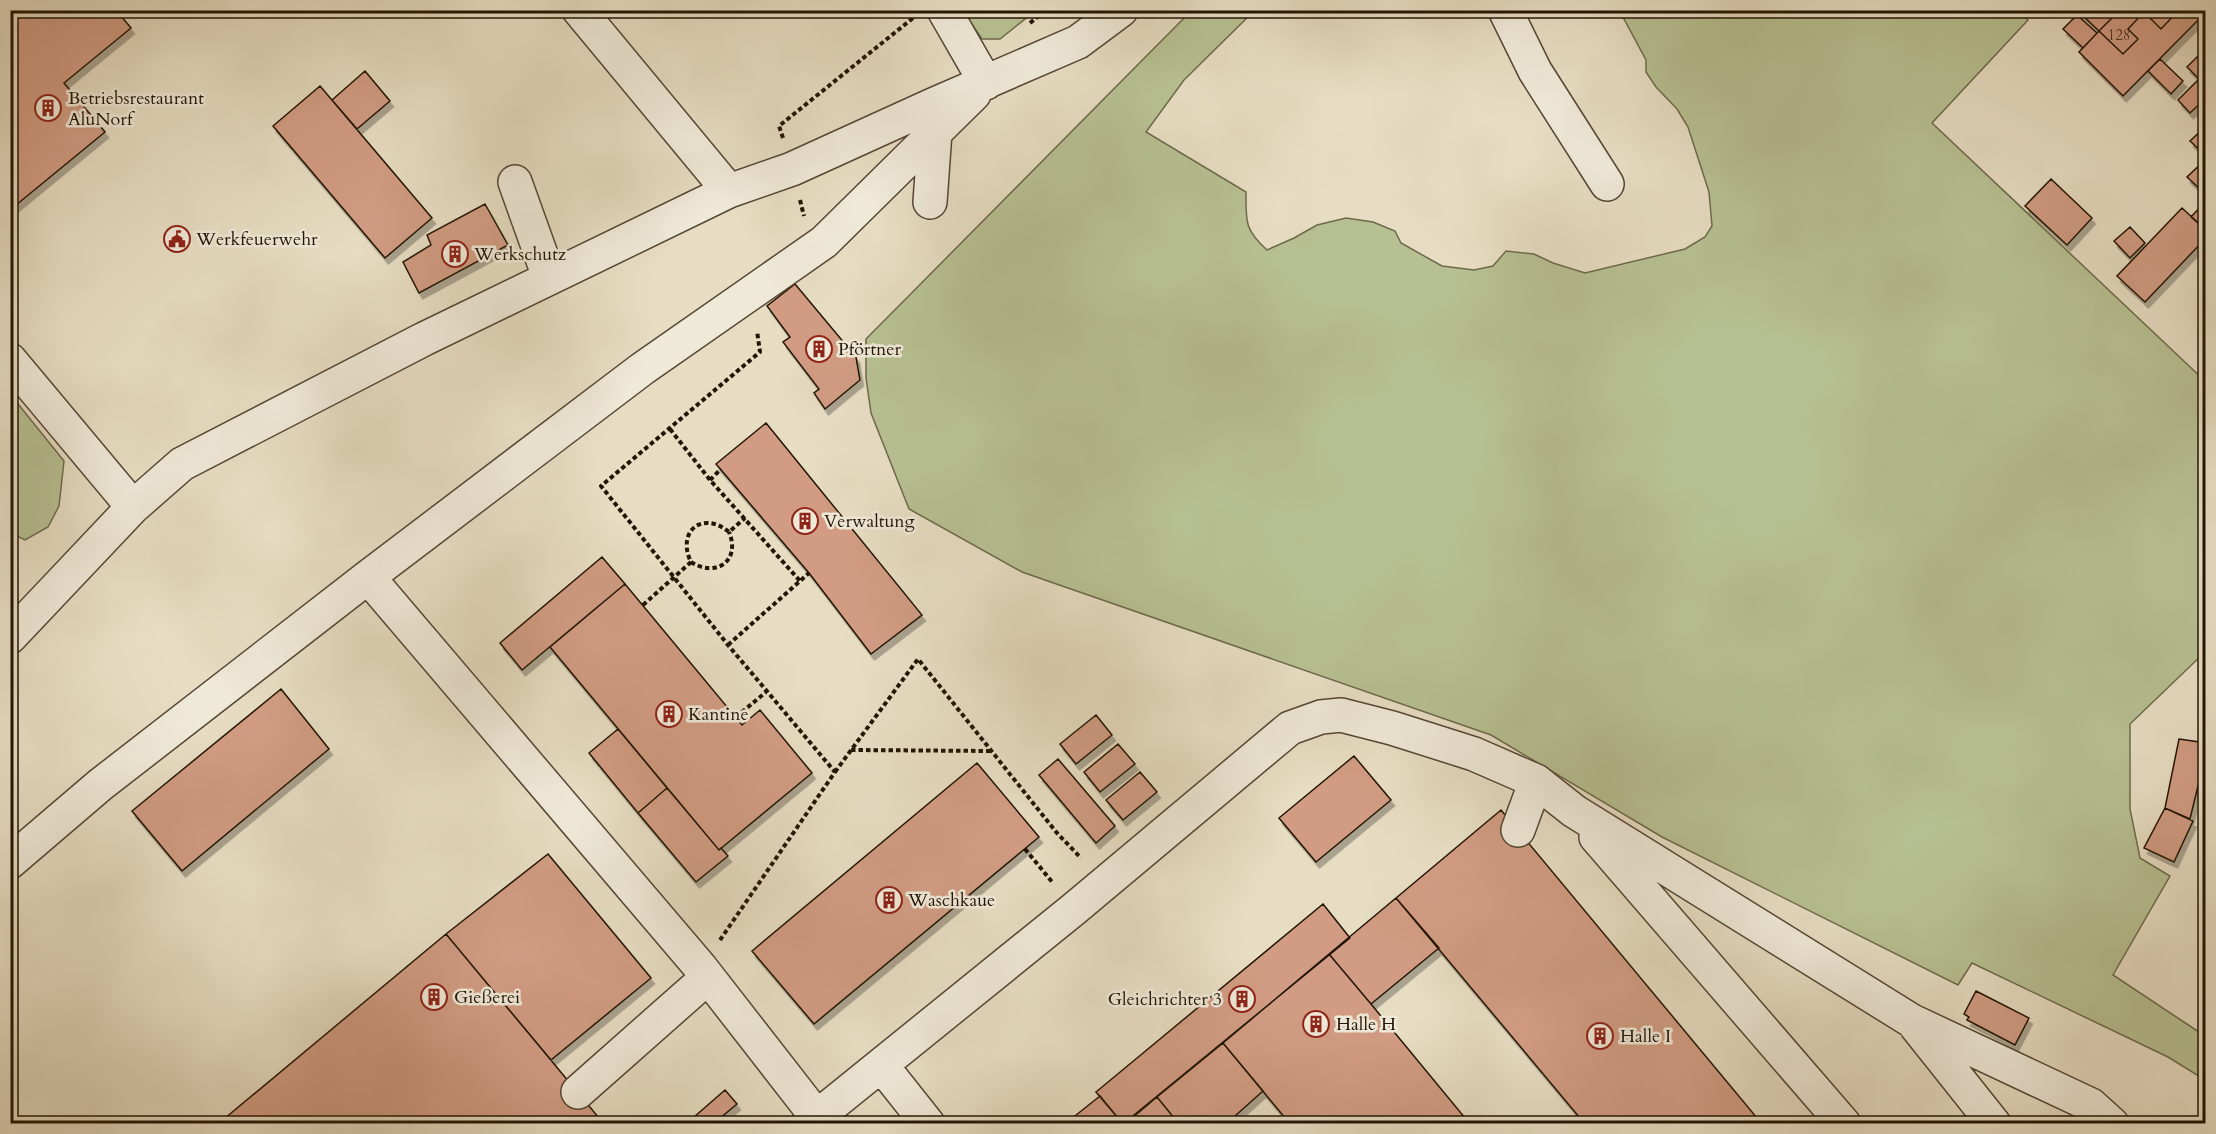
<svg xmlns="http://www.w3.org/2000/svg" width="2216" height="1134" font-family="Cardo,serif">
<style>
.green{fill:#b7c092;stroke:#6d6a4b;stroke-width:1.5}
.building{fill:#d19c83;stroke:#231404;stroke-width:1.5;filter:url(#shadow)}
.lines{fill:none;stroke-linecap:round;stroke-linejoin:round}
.minor-casing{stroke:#544634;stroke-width:36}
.path{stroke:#231404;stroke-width:4;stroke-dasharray:4.5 3;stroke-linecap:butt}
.minor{stroke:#efe9d8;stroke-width:33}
.labels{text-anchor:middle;stroke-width:5;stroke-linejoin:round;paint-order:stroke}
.number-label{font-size:15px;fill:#4e3624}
.poi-label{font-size:18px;fill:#231404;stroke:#efe9d8;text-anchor:start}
</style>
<defs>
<filter id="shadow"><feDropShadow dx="3.5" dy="6" stdDeviation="0" flood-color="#0004"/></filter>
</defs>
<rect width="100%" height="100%" fill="#e7ddc3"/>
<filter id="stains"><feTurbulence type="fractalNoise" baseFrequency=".00333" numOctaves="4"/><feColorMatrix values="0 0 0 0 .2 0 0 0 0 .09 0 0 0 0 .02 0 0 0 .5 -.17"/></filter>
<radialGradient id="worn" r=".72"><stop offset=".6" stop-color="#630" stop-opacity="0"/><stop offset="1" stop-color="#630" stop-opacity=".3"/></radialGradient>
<!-- green -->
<path class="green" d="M967,10L1035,11L1000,39H982L964,13Z
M1191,11H1254L1184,80L1146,132L1246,192C1246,221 1244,229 1267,250L1294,238L1317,225L1346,218L1373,222L1395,231L1401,243L1442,266L1474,270L1493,266L1506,251L1534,254L1553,263L1585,273L1685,249L1705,237L1712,226L1709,192L1688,127L1677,109L1656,87L1646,72V60L1624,19L1613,11H2018L2028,20L1932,123L2205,381V652L2130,724V809L2140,858L2170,876L2113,975L2205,1036V1080L2168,1057L1972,963L1958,985L1662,837L1491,735L1022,572L909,509L871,413L866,378V339Z
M10,394L64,461L59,506L48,527L25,540L11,533Z"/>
<!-- building -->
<path class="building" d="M10,10H116L131,28L64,83L105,132L10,210Z
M2080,10H2120L2099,31L2079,12Z
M2120,10H2179L2161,29L2144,12L2128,29L2138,39L2123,54L2099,31Z
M2179,10H2204L2206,12L2123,96L2079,52L2099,31L2123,54L2138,39L2128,29L2144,12L2161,29Z
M2077,15L2097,33L2083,48L2063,29Z
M2206,48V98L2190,113L2178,100L2199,79L2187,67Z
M2160,59L2183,81L2171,94L2148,71Z
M365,71L390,101L357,129L332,100Z
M320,86L432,218L385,258L273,126Z
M2206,126V156L2190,141Z
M2206,159V188L2202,191L2187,177Z
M2051,179L2092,218L2067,245L2025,206Z
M2206,201V230L2191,217Z
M485,204L508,245L419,293L403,262L431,245L427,235Z
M2182,208L2206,230V238L2145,302L2117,276Z
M2130,227L2145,243L2130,258L2114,241Z
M795,284L856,357L860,380L825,409L814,393L819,389L783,342L790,337L767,306Z
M766,423L922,615L871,654L809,573L716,464Z
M602,557L625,584L522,670L500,643Z
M625,584L742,725L760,710L812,773L719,850L550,647Z
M2203,683H2206V714L2199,713Z
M281,689L329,749L182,871L132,811Z
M1096,715L1112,735L1076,764L1060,744Z
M618,729L667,788L638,813L589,753Z
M2179,739L2206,743V753L2190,819L2165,808Z
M1118,744L1135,764L1100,792L1084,772Z
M1354,756L1391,800L1316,862L1279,818Z
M1058,759L1115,826L1096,843L1039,775Z
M977,763L1039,837L814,1024L752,951Z
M1140,772L1157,792L1123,820L1106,800Z
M667,788L719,850L721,848L728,856L696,882L638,813Z
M2165,808L2193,821L2174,862L2144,848Z
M1501,810L1762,1124H1585L1396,898Z
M548,854L651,978L551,1060L446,934Z
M1396,898L1439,948L1371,1004L1329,954Z
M1323,904L1350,938L1123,1124L1096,1092Z
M446,934L604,1124H218Z
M1329,954L1371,1004L1470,1124H1290L1223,1043Z
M1976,991L2029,1018L2015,1045L1967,1020L1969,1017L1964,1014Z
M1223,1043L1263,1091L1226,1124H1179L1157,1097Z
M725,1090L737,1104L713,1124H686Z
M1100,1096L1123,1124H1065Z
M1157,1097L1179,1124H1125Z"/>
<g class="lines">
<defs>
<path id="minor" d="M579,10L729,191
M944,10L986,83
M1505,10L1535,71L1607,184
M515,182L549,277
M930,202L935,132
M10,360L133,507
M368,577L701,968L817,1117
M10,637L133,507L182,464L424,339L729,191L792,169L935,104L1078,42L1121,10
M1518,830L1536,781
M1596,837L1844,1124
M10,862L100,785L368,577L642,369L824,242L974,94
M1916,1026L1994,1124
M882,1066L928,1124
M578,1092L708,977
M808,1124L1074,909L1290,728L1321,717L1341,715L1392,728L1474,754L1536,781L1574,811L1912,1021L2091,1105L2112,1124"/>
</defs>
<!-- minor casing -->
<use href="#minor" class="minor-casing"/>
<!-- path -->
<path class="path" d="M1030,23L1046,10
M783,138L779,126L913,18
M800,200L804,216
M670,429L710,480L800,581
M710,480L721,469
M691,562C716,578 741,561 729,532
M643,605L691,562C676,531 703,510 729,532L745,518
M728,645L809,573
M736,717L766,692
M851,750L993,751
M835,772L918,659L1057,833L1081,858
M1025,849L1053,883
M720,940L835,772L728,645L601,486L760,352L757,331"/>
<!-- minor -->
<use href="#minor" class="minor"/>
</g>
<!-- icons -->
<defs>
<symbol id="building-ring" viewBox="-11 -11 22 22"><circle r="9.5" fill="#efe9d8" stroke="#8f2418" stroke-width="1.5"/><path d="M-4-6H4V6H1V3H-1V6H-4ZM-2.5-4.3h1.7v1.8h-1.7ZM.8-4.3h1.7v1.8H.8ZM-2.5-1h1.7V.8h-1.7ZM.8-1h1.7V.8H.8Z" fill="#8f2418"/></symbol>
<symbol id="civic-ring" viewBox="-11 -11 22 22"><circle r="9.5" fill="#efe9d8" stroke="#8f2418" stroke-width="1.5"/><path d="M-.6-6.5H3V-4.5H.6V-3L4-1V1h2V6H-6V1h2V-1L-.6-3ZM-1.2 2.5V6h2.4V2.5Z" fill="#8f2418"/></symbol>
</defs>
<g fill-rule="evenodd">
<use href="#building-ring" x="33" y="93" width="30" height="30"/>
<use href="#civic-ring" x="162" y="224" width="30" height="30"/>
<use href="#building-ring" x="440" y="239" width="30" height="30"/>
<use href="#building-ring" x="804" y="334" width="30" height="30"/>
<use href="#building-ring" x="790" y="506" width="30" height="30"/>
<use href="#building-ring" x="654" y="699" width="30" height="30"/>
<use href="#building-ring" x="874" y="885" width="30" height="30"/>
<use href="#building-ring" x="419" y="982" width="30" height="30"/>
<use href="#building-ring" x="1227" y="984" width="30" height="30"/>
<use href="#building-ring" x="1301" y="1009" width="30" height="30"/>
<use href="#building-ring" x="1585" y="1021" width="30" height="30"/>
</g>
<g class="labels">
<!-- number labels -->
<g class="number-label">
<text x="2119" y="40">128</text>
</g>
<!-- poi labels -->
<g class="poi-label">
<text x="68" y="104">Betriebsrestaurant<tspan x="68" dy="21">AluNorf</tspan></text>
<text x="196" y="245">Werkfeuerwehr</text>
<text x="474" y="260">Werkschutz</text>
<text x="838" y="355">Pförtner</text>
<text x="824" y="527">Verwaltung</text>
<text x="688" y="720">Kantine</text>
<text x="908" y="906">Waschkaue</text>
<text x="454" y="1003">Gießerei</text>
<text x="1222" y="1005" text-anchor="end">Gleichrichter 3</text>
<text x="1336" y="1030">Halle H</text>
<text x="1620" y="1042">Halle I</text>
</g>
</g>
<!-- margin -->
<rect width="2216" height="1134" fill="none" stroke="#e7ddc3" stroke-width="36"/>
<rect x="12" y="12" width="2192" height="1110" fill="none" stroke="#231404" stroke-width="3"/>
<rect x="18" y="18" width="2180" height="1098" fill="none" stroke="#231404" stroke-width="1.5"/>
<rect width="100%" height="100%" filter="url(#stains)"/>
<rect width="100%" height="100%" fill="url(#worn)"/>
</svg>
